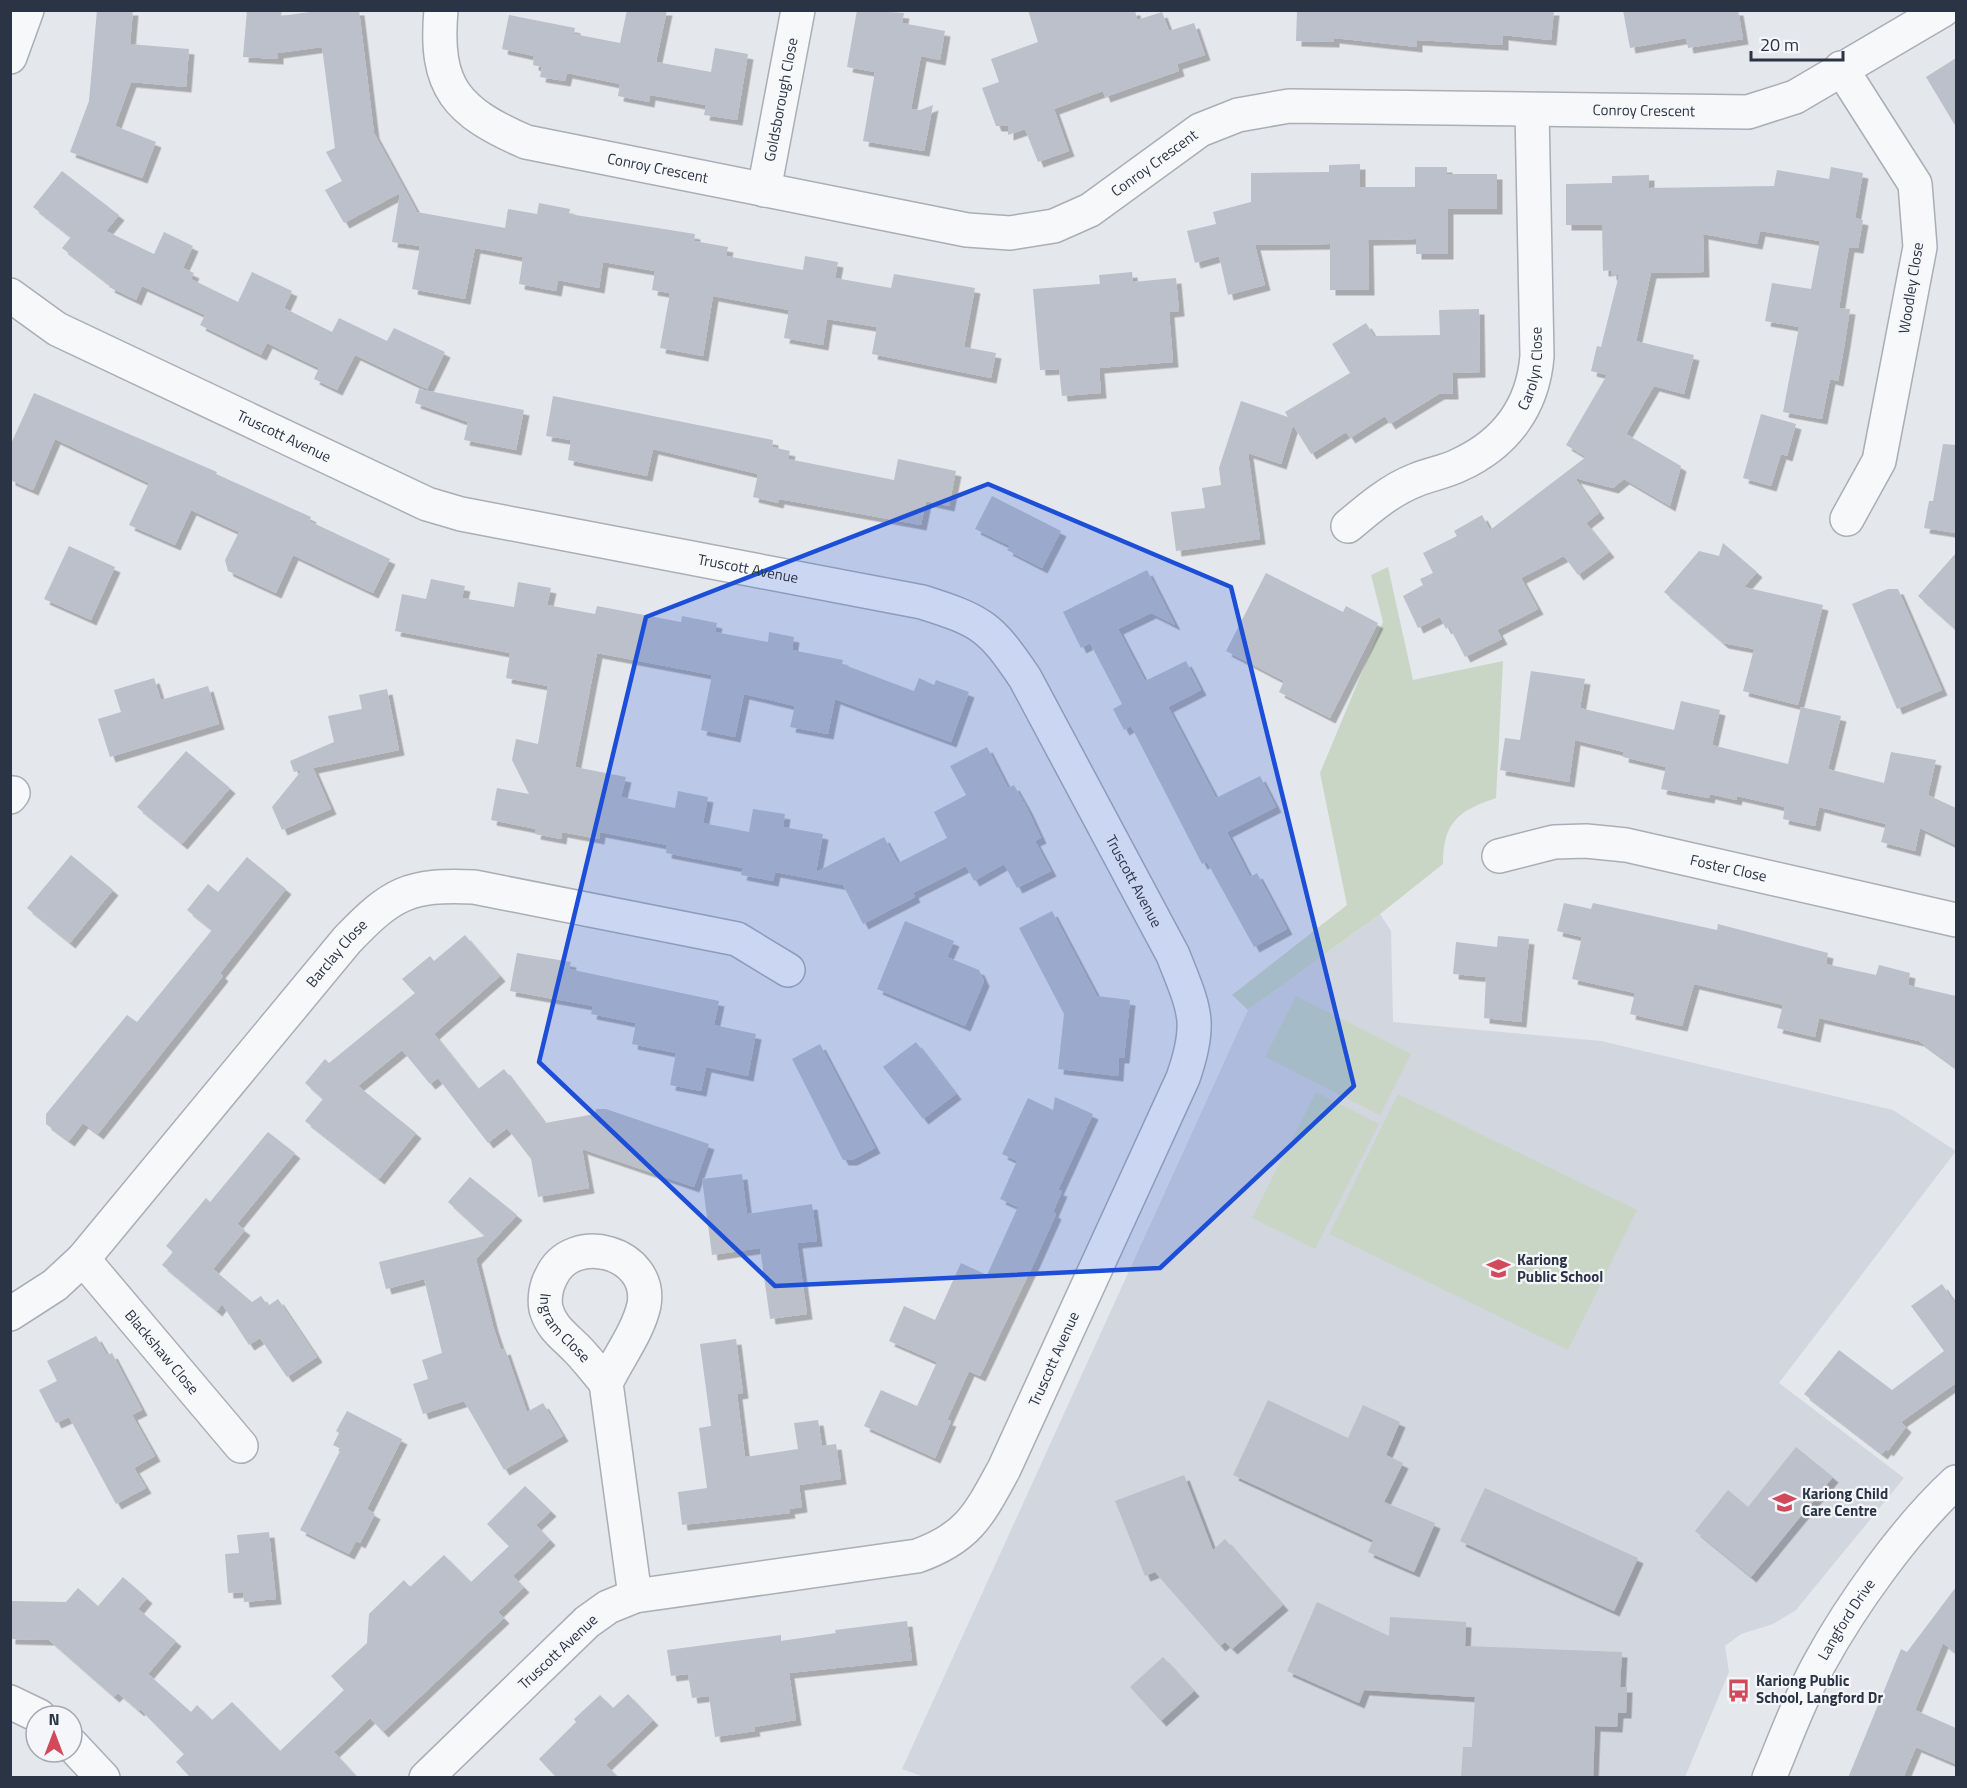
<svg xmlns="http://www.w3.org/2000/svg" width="1967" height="1788" font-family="'Titillium Web',sans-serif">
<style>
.built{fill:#d2d6de}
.green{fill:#c9d6c5}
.building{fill:#bbc0ca;filter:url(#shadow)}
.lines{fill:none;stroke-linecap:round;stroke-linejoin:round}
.minor-casing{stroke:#a9aeb7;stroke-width:36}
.tertiary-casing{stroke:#a9aeb7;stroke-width:36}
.minor{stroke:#f7f8fa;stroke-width:33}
.tertiary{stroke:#f7f8fa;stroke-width:33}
.marked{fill:#1d4ed8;fill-opacity:0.2;stroke:#1d4ed8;stroke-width:4.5;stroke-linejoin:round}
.labels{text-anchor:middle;stroke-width:4.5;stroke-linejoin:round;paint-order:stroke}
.street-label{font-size:15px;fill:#2b3445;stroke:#f4f6f9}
.poi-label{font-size:15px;font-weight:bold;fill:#2b3445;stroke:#f4f6f9;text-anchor:start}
</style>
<defs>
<filter id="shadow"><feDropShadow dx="5.5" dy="5.5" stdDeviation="0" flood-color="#0004"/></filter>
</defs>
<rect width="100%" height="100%" fill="#e4e7ec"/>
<!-- built -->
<path class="built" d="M1380,914L1391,931L1393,1022L1601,1041L1893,1110L1956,1151L1779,1383L1904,1478L1796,1610L1773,1624L1741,1634L1725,1646L1729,1672L1685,1777L927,1778L902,1769L1248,1010Z"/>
<!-- green -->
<path class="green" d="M1388,567L1413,680L1503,661L1496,798C1458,811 1443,822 1443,864L1380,914L1248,1010L1232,995L1347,905L1320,773L1383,622L1371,575Z
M1296,996L1411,1054L1380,1115L1265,1057Z
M1316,1092L1379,1124L1315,1249L1252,1218Z
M1398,1094L1637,1210L1568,1350L1329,1234Z"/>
<!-- building -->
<path class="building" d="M97,10H133L130,44L189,49L186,87L131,82L115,126L156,142L142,178L70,152L89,101Z
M247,10H282L281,16L324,10H359L374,133L417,212L505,228L508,209L537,214L539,203L570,209L569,214L695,234L694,241L728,247L726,256L803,270L805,256L838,262L835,278L891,288L894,274L975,288L964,347L996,353L991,378L872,354L877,327L827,319L823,345L784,338L789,310L713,296L703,356L660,348L670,293L652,290L655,271L603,262L599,288L558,280L556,291L519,284L523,257L475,248L465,299L412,289L420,246L392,242L400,193L344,223L325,190L342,181L326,152L335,148L322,47L278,53V59L243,57Z
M627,10H667L656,62L711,72L715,48L748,54L737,120L704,115L706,105L650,95L649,102L618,96L620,84L567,73L565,81L540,77L542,67L533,65L534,56L502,49L509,15L575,28L574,34L620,43Z
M857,10L904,13L902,23L945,31L940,60L921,56L911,109L920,110L933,105L924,151L863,141L875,72L847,67Z
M1028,10H1135L1137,20L1162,12L1169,31L1194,23L1205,55L1177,64L1179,71L1105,97L1103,91L1054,109L1069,151L1038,162L1025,129L1008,135V126H996L982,88L999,82L991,59L1038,42Z
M1297,10H1554L1551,40L1503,35V45L1417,40V47L1334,38V42L1296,41Z
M1623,10H1738L1743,39L1688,48L1686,38L1630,48Z
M1956,58V127L1926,77Z
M1360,164V187H1415V167H1447V174H1497V209H1448V254H1416V239L1368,240L1369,290H1330V244L1255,245L1265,285L1228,295L1219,256L1195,263L1187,231L1216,224L1213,212L1251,202V173L1329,172V165Z
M1831,167L1863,173L1855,218L1863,220L1858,248L1849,247L1839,308L1850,309L1845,342L1838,381L1830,379L1822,419L1783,412L1799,327L1765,321L1772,283L1811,289L1820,241L1760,231L1757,244L1703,234L1704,272L1651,273L1636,341L1694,355L1684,394L1654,386L1626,434L1681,466L1670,506L1624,479L1613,488L1575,478L1599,513L1586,523L1609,552L1578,575L1564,556L1521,578L1538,609L1497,630L1502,639L1465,657L1449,626L1446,629L1440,617L1418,628L1403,596L1423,585L1420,579L1433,573L1423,553L1457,536L1454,531L1482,515L1490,530L1586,457L1566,445L1607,375L1591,371L1597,346L1601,347L1619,275H1611V270L1603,271L1602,225H1566V184L1612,183V176L1649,175V188L1774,186L1777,170L1829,179Z
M62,171L119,215L106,231L154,254L164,232L193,246L183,268L194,273L191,279L238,302L252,272L292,291L284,308L332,332L339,318L387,341L394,328L445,352L427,389L355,355L337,390L314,379L319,368L267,343L261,355L200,325L205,315L142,286L136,300L109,287L110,285L62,248L71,237L33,207Z
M1132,272L1133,282L1176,278L1179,311L1169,312L1173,362L1099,368L1101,393L1062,396L1059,369L1040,370L1033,289L1100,284L1099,275Z
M1479,309L1480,372L1452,373L1453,394H1439L1390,424L1385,416L1350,438L1346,432L1311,454L1293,425L1281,464L1248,453L1260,539L1176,551L1171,512L1205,508L1202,488L1221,485L1219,468L1241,401L1288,417L1285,412L1350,373L1332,344L1366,323L1374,336L1440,335L1439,310Z
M419,389L524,410L516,450L464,440L468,422L415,403Z
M34,393L217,472L216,474L311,517L309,521L390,559L373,593L293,555L276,593L228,571L225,560L239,532L191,510L175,545L129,525L149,483L55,439L33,490L10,480V446Z
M553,396L773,440L772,447L790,451L788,459L894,480L898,459L956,471L949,506L926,501L921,525L779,499L778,503L753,497L758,474L653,449L647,476L568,460L571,440L546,436Z
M1761,414L1796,424L1787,456L1781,454L1771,486L1743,478Z
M1943,444L1956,445V533L1924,528L1929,501H1933Z
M992,496L1061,531L1042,568L1007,550L1010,546L975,529Z
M1723,543L1757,572L1744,587L1823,605L1798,705L1743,691L1754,649L1723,643L1664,592L1699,551L1719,556Z
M69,546L115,567L91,620L44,599Z
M1956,553V630L1918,596Z
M1147,570L1175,625L1151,613L1118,629L1145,681L1186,661L1201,690L1168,707L1216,798L1260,776L1276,807L1227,832L1250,877L1257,873L1287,929L1254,947L1207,862L1202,864L1131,726L1124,730L1113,709L1122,704L1090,643L1081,648L1063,612Z
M1266,573L1343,612L1346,606L1378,623L1330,718L1279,692L1284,681L1226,651Z
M431,579L465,586L462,598L514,607L518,582L551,588L547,605L595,614L597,606L681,622L682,616L717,623L715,632L768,642L769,632L794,637L792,650L843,660L842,664L914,691L919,678L934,685L936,680L969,692L951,742L835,699L828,734L790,727L795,706L744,694L735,737L701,730L712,675L597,653L575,767L626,777L621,797L675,808L678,791L708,797L703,823L749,832L753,809L785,814L783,827L823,834L816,872L884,837L898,863L947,838L934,812L966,795L950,766L987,747L1008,788L1014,785L1027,808L1041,838L1035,841L1051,871L1017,888L1004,864L974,881L966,866L913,893L915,897L863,924L843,885L775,872L773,881L741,875L743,868L666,853L667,845L600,832L599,839L562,832L561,839L535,834L536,829L491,820L497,788L529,794L512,760L516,739L538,744L548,686L506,678L510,653L395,631L402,594L426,599Z
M1888,589H1898L1942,690L1897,709L1852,604Z
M1531,671L1585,679L1580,708L1674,730L1681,701L1720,710L1712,745L1788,764L1801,707L1841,716L1828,769L1884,783L1891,752L1936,760L1928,795L1956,808V845L1920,828L1915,851L1881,842L1886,824L1819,807L1815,826L1783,819L1785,807L1737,796L1736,800L1710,794L1709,798L1661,789L1666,767L1623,757L1624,752L1575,740L1569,782L1500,770L1505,738L1520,740Z
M154,678L161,700L208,686L219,724L110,757L98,719L121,712L114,690Z
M387,689L399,750L313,768L331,809L282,830L272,807L302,770L294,772L290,761L334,742L328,716L362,709L359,695Z
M186,751L230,788L182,844L137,807Z
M71,855L113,890L70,943L27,908Z
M247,857L286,889L220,973L223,976L98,1134L83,1123L69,1141L46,1124V1114L127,1015L137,1022L212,930L187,910L208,884L218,892Z
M1564,903L1591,909L1593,903L1717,930L1718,924L1828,953L1826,964L1876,975L1879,965L1910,973L1908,985L1956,996V1068L1919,1041L1819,1018L1815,1037L1777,1028L1783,1005L1694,984L1682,1026L1630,1014L1635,993L1572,979L1582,937L1557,931Z
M1052,911L1097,996L1130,1000L1124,1058H1119L1118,1076L1058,1069L1064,1014L1019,928Z
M905,921L954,941L947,957L979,970L984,981L965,1026L877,989Z
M465,935L500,976L434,1034L478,1089L504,1069L545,1123L595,1114L596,1109H606L709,1144L694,1187L582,1149L589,1188L538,1197L531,1159L507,1128L488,1143L438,1078L430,1084L402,1050L358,1086L416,1133L379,1179L305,1121L323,1099L305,1083L325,1059L329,1063L415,993L402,979L430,956L434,961Z
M1498,936L1529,939L1521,1022L1484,1018L1486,977L1453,974L1456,942L1497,947Z
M517,953L571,962L569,969L719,1001L714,1025L756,1034L748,1076L706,1067L701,1091L670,1085L676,1053L632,1044L636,1023L591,1014L593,1006L510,991Z
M916,1042L956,1094L923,1119L883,1067Z
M820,1044L875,1148L852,1160H843L792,1059Z
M1055,1097L1093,1114L1058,1190L1062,1191L1053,1212L1056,1214L1034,1263L980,1376L969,1371L947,1420L951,1421L935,1458L864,1426L881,1390L917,1406L937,1362L889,1341L904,1306L935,1320L961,1263L987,1275L1018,1207L1000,1199L1017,1161L1002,1154L1028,1098L1053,1110Z
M268,1132L295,1153L237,1224L245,1230L213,1269L252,1302L261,1296L268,1306L278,1299L317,1357L287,1377L260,1338L249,1345L222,1304L217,1311L162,1265L173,1252L166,1246L206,1198L210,1202Z
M742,1174L747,1214L812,1204L817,1241L797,1243L807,1314L770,1319L760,1248L712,1255L702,1179Z
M470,1177L517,1215L476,1259L493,1326L501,1350L505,1349L527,1412L543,1403L563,1436L504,1470L464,1401L423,1414L413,1384L428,1379L422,1360L442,1353L424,1279L386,1289L379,1262L485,1236L448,1202Z
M1942,1284L1956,1305V1383L1901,1422L1906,1427L1888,1451L1886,1449L1882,1454L1804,1394L1839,1350L1892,1390L1944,1351L1911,1306Z
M96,1336L107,1355L112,1353L142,1410L132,1415L155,1456L134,1468L146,1488L116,1504L69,1417L56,1423L39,1390L57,1381L47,1361Z
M736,1339L743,1393L737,1394L745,1457L798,1449L794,1423L818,1420L822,1446L836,1444L841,1479L799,1485L802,1507L789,1509L790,1513L682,1525L678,1492L707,1488L699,1428L711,1426L700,1344Z
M1268,1400L1348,1438L1363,1405L1400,1422L1386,1455L1403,1463L1384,1502L1435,1523L1414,1572L1368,1552L1373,1540L1233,1475Z
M347,1411L402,1439L367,1509L375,1514L360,1543L356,1541L349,1554L300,1530L341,1449L333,1445L339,1433L336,1431Z
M1796,1447L1833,1477L1751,1577L1695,1531L1728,1490L1748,1507Z
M1184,1475L1213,1550L1225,1539L1283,1605L1232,1649L1225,1642L1220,1646L1155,1572L1145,1576L1115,1501Z
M525,1486L551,1511L536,1525L550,1540L513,1576L524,1587L498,1612L504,1618L383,1732L370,1718L334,1752L358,1778H191L176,1762L184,1754L140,1709L139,1711L118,1693L114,1697L49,1640L10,1639V1601L66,1602L78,1588L98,1606L123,1577L147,1598L138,1609L176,1641L148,1674L191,1712L197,1705L212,1720L232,1702L280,1751L344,1690L331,1676L367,1643L369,1614L404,1580L410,1587L444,1555L471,1582L509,1546L487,1524Z
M1485,1488L1638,1558L1614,1611L1460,1541Z
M269,1532L276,1599L244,1602L243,1592L228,1593L225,1554L239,1553L237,1535Z
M1956,1587V1653L1943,1643L1915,1710L1956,1728V1764L1916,1747L1903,1778H1848L1901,1649L1907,1652Z
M1317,1602L1389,1636L1390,1617L1466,1622L1465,1646L1622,1652L1620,1687H1627L1626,1713H1618L1617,1727L1595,1726L1593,1778H1461L1463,1747H1472L1475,1697L1364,1690L1359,1703L1287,1671Z
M907,1621L912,1660L789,1673L796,1720L754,1727L755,1731L715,1737L709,1696L692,1698L688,1674L671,1676L667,1650L781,1635V1641L836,1633L835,1630Z
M1163,1657L1194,1691L1161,1721L1130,1687Z
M628,1694L653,1720L606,1765L619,1778H557L539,1759L576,1722L574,1719L600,1695L613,1708Z"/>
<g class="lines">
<defs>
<g id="minor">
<path id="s1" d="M441,10C434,88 457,112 526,142L967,230L1010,233L1054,226L1090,210L1200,130L1238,115L1289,106L1748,112L1795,97L1943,10"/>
<path d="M1841,68L1915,184L1920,247L1879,461L1847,519"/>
<path id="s2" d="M764,190L798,10"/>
<path id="s3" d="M10,295L57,329L427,504L461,514L922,602C982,621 990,626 1025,678L1173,955C1194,1009 1203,1021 1183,1078L1004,1469C979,1515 968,1538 917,1556L635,1596L608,1607L587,1622L426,1778"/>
<path id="s4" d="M1348,526C1368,509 1390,490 1416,480C1430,474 1445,472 1459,465C1505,444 1533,407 1537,356L1532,110"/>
<path d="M10,797L13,793"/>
<path id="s5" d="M1499,856L1554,842L1586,841L1626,845L1956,920"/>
<path id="s6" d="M83,1259L241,1446"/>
<path id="s7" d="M10,1314L55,1285L83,1259L347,940C392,893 409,884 474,887L737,939L788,970"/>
<path id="s8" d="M606,1383C618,1358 638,1332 644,1305C653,1252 572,1230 551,1277C546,1286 544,1299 546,1309C551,1327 563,1335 576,1348C587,1359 596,1371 606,1383L635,1596"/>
<path d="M10,1702L39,1716"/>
<path d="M72,1745L103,1778"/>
</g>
<g id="tertiary">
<path d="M10,57L27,10"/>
<path id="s9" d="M1769,1778C1785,1740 1799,1700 1819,1664C1851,1605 1906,1528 1956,1482"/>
</g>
</defs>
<!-- minor casing -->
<use href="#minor" class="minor-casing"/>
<!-- tertiary casing -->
<use href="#tertiary" class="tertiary-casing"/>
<!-- minor -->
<use href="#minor" class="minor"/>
<!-- tertiary -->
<use href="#tertiary" class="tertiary"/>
</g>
<!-- marked area -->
<path class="marked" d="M988,484L1231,587L1354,1086L1160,1268L775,1286L539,1062L646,617Z"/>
<!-- icons -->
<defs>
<symbol id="school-bare" viewBox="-9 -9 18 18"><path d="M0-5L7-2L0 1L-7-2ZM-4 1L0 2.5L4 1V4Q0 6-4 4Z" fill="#d1495b" stroke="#f4f6f9" stroke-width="2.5" paint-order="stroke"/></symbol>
<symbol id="bus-bare" viewBox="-9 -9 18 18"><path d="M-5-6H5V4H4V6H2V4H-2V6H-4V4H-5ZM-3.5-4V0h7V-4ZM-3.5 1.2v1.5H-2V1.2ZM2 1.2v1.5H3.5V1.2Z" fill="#d1495b" stroke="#f4f6f9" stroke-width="2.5" paint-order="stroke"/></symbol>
</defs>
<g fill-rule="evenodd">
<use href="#school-bare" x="1482" y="1252" width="33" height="33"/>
<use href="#school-bare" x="1768" y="1486" width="33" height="33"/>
<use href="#bus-bare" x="1722" y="1674" width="33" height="33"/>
</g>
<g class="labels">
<!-- street labels -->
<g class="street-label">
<text dy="5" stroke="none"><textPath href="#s2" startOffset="92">Goldsborough Close</textPath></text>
<text dy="5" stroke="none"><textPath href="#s1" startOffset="1334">Conroy Crescent</textPath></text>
<text dy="5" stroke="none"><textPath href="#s1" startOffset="830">Conroy Crescent</textPath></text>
<text dy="5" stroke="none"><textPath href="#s1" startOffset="308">Conroy Crescent</textPath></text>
<text transform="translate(1911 288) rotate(-81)" y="5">Woodley Close</text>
<text dy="5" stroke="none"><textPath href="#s4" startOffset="256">Carolyn Close</textPath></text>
<text dy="5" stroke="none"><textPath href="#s3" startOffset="309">Truscott Avenue</textPath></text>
<text dy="5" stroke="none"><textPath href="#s3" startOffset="795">Truscott Avenue</textPath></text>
<text dy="5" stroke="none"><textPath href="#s5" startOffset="234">Foster Close</textPath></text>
<text dy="5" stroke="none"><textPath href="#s3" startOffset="1335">Truscott Avenue</textPath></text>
<text dy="5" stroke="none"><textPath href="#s7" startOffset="489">Barclay Close</textPath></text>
<text dy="5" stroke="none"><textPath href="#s8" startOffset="282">Ingram Close</textPath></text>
<text dy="5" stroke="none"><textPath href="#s6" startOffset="122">Blackshaw Close</textPath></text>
<text transform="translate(1054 1359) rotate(-66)" y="5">Truscott Avenue</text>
<text dy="5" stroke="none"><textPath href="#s9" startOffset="177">Langford Drive</textPath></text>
<text transform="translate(558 1652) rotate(-43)" y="5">Truscott Avenue</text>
</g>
<!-- poi labels -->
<g class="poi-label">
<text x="1517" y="1265">Kariong<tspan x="1517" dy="17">Public School</tspan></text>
<text x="1802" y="1499">Kariong Child<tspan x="1802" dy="17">Care Centre</tspan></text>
<text x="1756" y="1686">Kariong Public<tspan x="1756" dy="17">School, Langford Dr</tspan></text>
</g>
</g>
<!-- border -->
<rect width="1967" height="1788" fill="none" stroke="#2b3445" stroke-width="24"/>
<!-- north arrow -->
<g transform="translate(54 1734)"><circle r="28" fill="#f4f6f9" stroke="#a4a8b1" stroke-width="1.5"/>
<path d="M0-4.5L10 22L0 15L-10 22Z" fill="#d1495b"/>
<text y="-9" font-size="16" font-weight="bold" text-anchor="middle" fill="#2b3445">N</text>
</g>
<!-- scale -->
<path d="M1751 51v9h92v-9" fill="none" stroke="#2b3445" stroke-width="3"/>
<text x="1760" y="51" font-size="18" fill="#2b3445" stroke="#f4f6f9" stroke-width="4.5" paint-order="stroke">20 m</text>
</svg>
